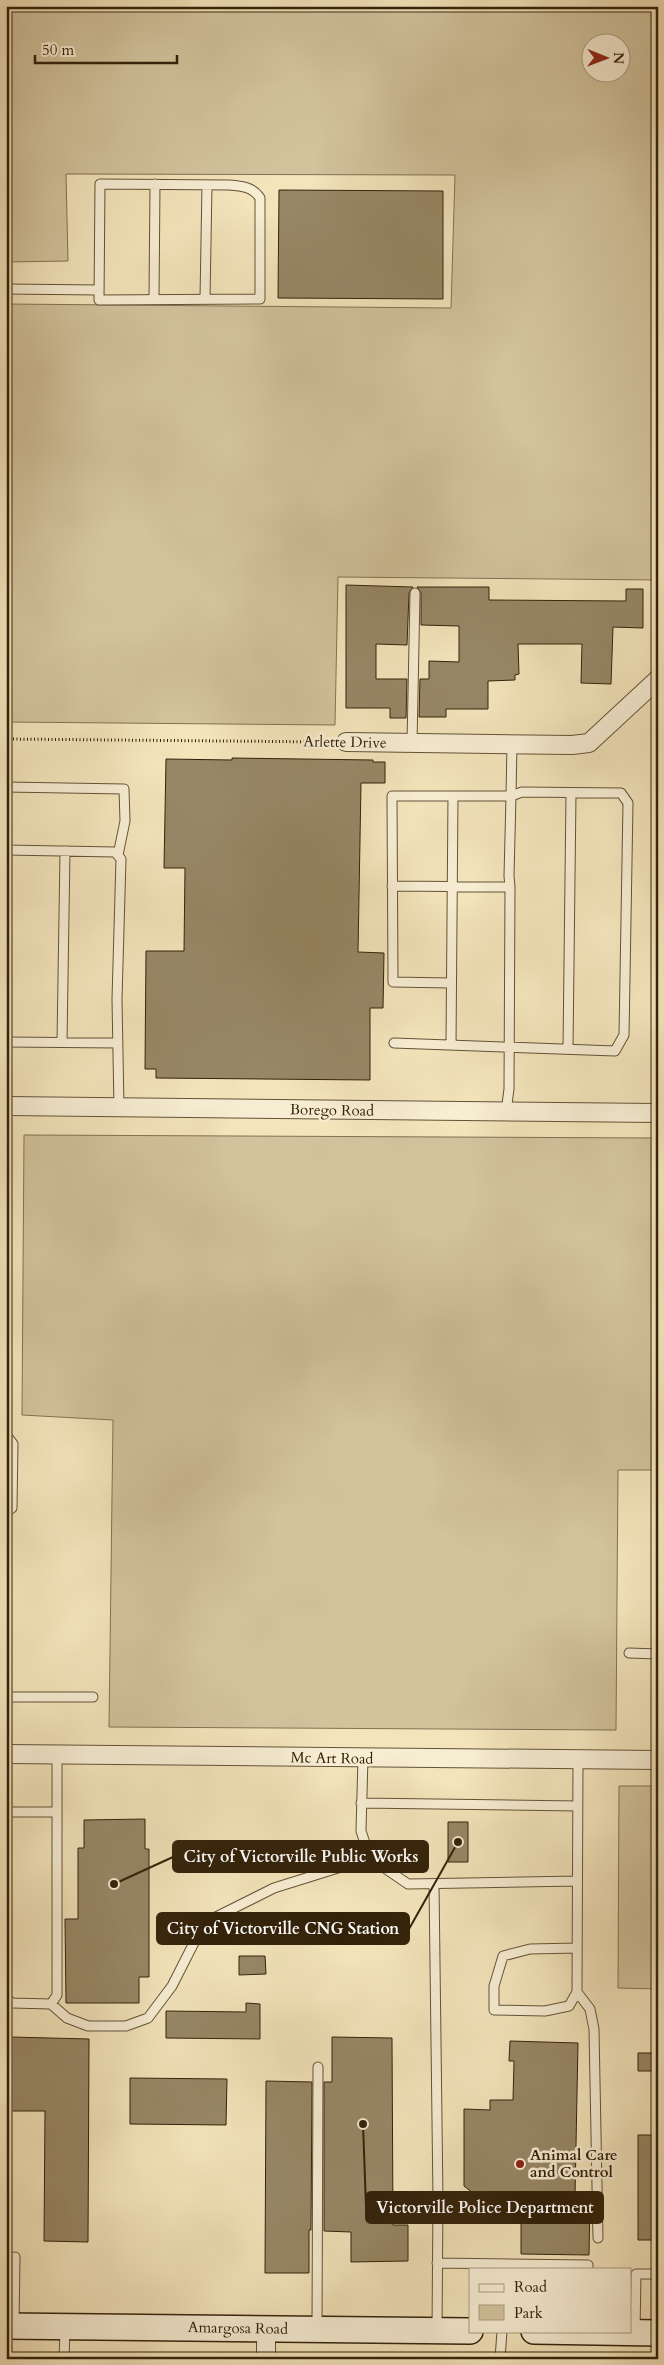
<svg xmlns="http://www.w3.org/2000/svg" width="664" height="2365" font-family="Cardo,serif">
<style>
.green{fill:#d2c39d;stroke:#827254;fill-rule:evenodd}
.building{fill:#978766;stroke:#33220a}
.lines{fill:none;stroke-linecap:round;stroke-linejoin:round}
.lane-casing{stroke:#635236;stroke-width:11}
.street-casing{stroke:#635236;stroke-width:20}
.secondary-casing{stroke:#33220a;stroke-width:28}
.path{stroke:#33220a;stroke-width:3;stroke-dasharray:1 2.5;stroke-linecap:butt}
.lane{stroke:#f7edd3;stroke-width:9}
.street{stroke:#f7edd3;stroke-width:18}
.secondary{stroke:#f7edd3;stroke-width:25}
.poi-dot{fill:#8f2418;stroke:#f7edd3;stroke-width:2}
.labels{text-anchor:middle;stroke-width:5;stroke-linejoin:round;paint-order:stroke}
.street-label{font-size:15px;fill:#33220a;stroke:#f7edd3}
.poi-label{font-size:15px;font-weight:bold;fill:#33220a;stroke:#f7edd3;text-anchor:start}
.leader{fill:none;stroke:#33220a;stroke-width:2}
.callout-dot{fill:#33220a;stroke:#f7edd3;stroke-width:2}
.callout{fill:#33220a;stroke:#33220a;stroke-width:2}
.callout-label{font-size:16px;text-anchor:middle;font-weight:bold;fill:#fff}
</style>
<rect width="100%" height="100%" fill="#f3e4bb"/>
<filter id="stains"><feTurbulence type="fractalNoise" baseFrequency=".004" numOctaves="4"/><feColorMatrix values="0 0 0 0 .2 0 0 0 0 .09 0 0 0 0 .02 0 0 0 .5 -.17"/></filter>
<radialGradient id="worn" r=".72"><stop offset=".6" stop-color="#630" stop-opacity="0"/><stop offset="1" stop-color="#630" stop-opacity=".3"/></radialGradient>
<!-- green -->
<path class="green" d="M6,6H658V580L338,577L335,725L6,722V304L451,308L455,175L66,174L68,261L6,262ZM592,42H622V72H592Z
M24,1135L658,1138V1470H618L616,1730L109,1727L113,1420L22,1415Z
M619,1786H658V1989L618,1988Z"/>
<!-- building -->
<path class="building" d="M279,190L443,191V299L278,298Z
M346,585L413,587L409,593L407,645L376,644V679H407L406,718H390V708H346Z
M417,587H489V600L626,601V589H643V628L613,627L611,684L581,683L582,644H518L519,674L515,675V680L488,681V709H446V717H419L420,679H429V661L459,662V626L421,625V593Z
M232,758L373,760V762H385V783H361L358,952L384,953L383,1008H370V1080L156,1078V1069H145L146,951H184L185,868H164L166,759L232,760Z
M145,1819V1849H149V1977H139V2003H66L65,1919H78V1848H84V1820Z
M448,1822H468V1862H448Z
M239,1956H265L266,1974L239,1975Z
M246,2003L260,2004V2039L166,2038V2011L246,2012Z
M11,2037L89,2039L88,2242L44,2241L45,2111H6V2052H11Z
M332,2037L392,2038L393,2225H408V2261L351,2262V2232L324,2231V2082H332Z
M510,2041L578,2043L575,2196H590L589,2255L521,2254V2201L482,2200L464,2186V2109L490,2110V2100H513L514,2061H509Z
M638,2053H658V2071H638Z
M130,2078L227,2079L226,2125L130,2124Z
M266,2081L312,2082L311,2230H309V2273H265Z
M638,2135H658V2240H638Z"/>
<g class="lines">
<defs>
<path id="lane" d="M100,184L229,185C242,186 253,187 260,198V299L99,300Z
M6,289L99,290
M154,299L155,184
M205,299L207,185
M412,743L415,593
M6,787L124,789L125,821L118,855
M6,850L115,852L121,859L117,999L119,1108
M392,886L510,887
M451,983L393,982L392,796H511L512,744
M6,1042L118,1043
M62,1042L65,851
M394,1043L615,1051L624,1035L628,803L621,793L522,792L511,796L509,876L510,887L509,1089L506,1112
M451,1045L453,796
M568,1049L571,793
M6,1435L13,1444L12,1508L6,1512
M629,1653L658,1654
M6,1697H93
M363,1758L361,1831L370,1858L408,1884L577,1881
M361,1803L577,1806
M6,1812H56
M434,1884L438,2199L437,2330
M577,1948L530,1949L503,1956L494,1986V2010L545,2011L569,2006L577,1992L578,1760
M577,1992L590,2009L594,2029L598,2238
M6,1998L12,2003L51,2004L57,1995V1753
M51,2004L67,2018L88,2026H126L148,2018L172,1986L204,1923L274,1888L370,1858
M437,2263L588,2265V2269
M14,2325L15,2257
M317,2329L318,2067
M635,2332L636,2274H658
M64,2359L65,2329
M500,2359L502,2331"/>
<path id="street" d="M346,742L572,745L589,743L658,679
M6,1106L658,1113
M6,1754L658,1760
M266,2359V2328"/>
<path id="secondary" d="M6,2326L470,2331
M534,2331L658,2333"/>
</defs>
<!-- lane casing -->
<use href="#lane" class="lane-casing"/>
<!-- street casing -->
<use href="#street" class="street-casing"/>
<!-- secondary casing -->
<use href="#secondary" class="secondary-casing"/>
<!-- path -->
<path class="path" d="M6,739L331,742"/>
<!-- lane -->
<use href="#lane" class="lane"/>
<!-- street -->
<use href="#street" class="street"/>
<!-- secondary -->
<use href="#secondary" class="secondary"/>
</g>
<!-- markers -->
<circle class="poi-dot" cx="520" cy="2164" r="5"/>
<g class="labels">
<!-- street labels -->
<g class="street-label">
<text transform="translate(345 742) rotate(1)" y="5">Arlette Drive</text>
<text transform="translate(332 1110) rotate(1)" y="5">Borego Road</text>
<text transform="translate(332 1758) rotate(1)" y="5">Mc Art Road</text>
<text transform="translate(238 2328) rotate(1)" y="5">Amargosa Road</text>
</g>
<!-- poi labels -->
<g class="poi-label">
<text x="530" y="2160">Animal Care<tspan x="530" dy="17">and Control</tspan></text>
</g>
</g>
<!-- callouts -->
<path class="leader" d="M114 1884L173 1857M458 1842L409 1929M363 2124L366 2207"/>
<g class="callout-dot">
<circle cx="114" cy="1884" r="5"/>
<circle cx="458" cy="1842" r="5"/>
<circle cx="363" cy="2124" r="5"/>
</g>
<g class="callout">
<rect x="173" y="1841" width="255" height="31" rx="5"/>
<rect x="157" y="1913" width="252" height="31" rx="5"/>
<rect x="366" y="2192" width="237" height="31" rx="5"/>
</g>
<g class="callout-label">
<text x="301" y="1862">City of Victorville Public Works</text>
<text x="283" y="1934">City of Victorville CNG Station</text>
<text x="485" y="2213">Victorville Police Department</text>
</g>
<!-- margin -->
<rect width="664" height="2365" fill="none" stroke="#f3e4bb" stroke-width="25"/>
<rect x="8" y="8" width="649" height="2350" fill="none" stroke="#33220a" stroke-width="2.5"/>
<rect x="12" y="12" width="639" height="2340" fill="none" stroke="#33220a"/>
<!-- legend -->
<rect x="469" y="2268" width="162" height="65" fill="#f7edd3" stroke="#a99c83"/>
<rect x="479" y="2284" width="25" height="8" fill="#f7edd3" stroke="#a99c83"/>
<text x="514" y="2292" font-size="15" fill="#33220a">Road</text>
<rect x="479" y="2305" width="25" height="15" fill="#d2c39d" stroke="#a99c83"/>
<text x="514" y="2318" font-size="15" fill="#33220a">Park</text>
<!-- north arrow -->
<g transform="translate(606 58) rotate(91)"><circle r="24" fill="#f7edd3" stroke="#a99c83"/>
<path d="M0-4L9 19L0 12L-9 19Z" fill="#8f2418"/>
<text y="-8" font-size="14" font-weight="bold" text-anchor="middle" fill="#33220a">N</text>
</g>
<!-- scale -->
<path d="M35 55v8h142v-8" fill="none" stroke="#33220a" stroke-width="2.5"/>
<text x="42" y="55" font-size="15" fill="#33220a" stroke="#f7edd3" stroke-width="4" paint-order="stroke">50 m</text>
<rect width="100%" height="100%" filter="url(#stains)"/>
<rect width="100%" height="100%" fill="url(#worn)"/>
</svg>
